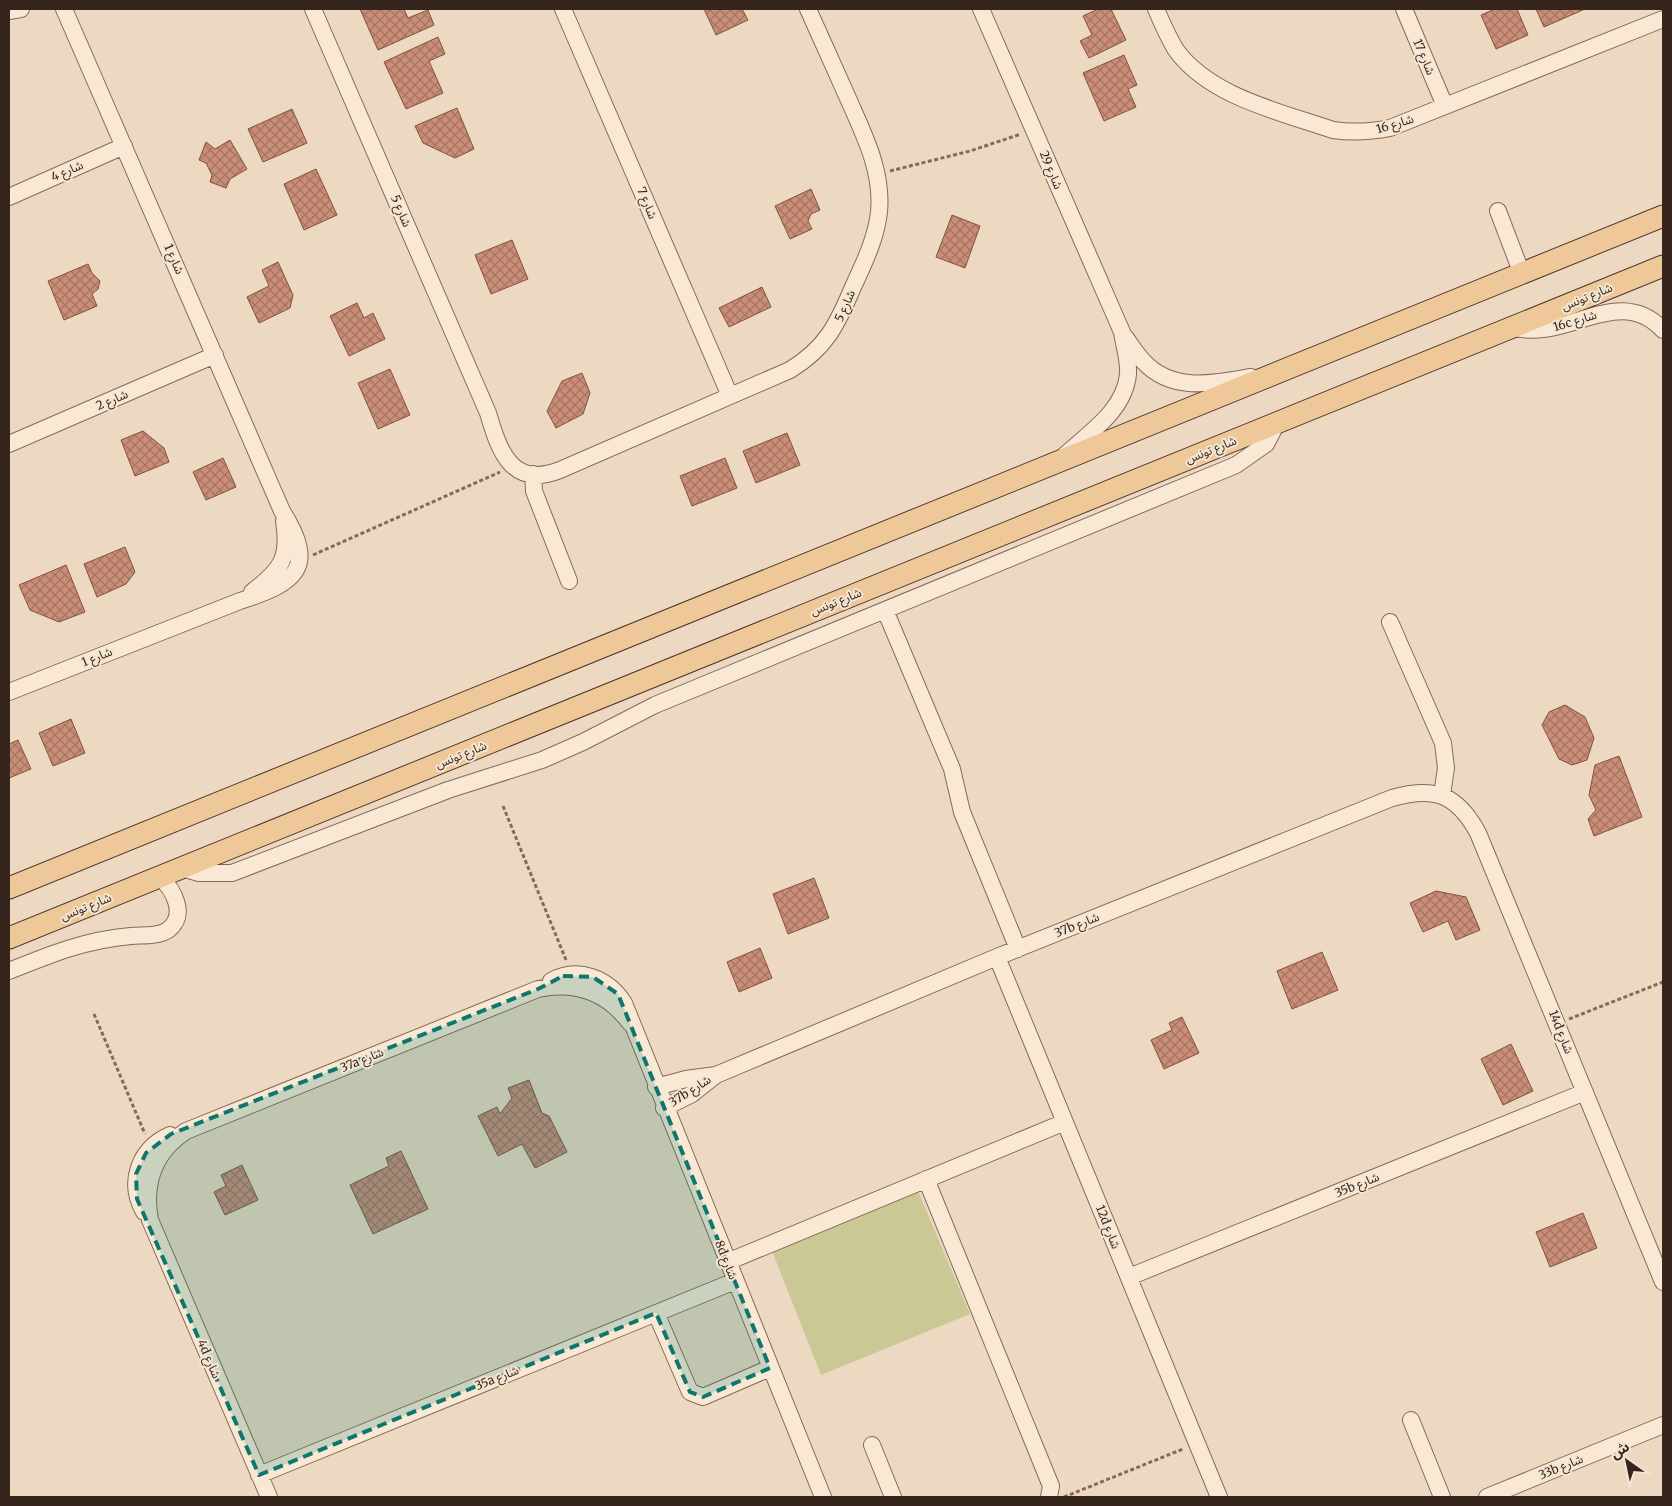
<svg xmlns="http://www.w3.org/2000/svg" width="1672" height="1506" font-family="Merriweather,'Noto Sans Arabic',serif">
<style>
.green{fill:#cac996}
.building{fill:url(#building-cross-hatch);stroke:#845140}
.lines{fill:none;stroke-linecap:round;stroke-linejoin:round}
.minor-casing{stroke:#866a59;stroke-width:18}
.major-casing{stroke:#533a2e;stroke-width:23}
.path{stroke:#866a59;stroke-width:3;stroke-dasharray:4 2.5;stroke-linecap:butt}
.minor{stroke:#f8e8d4;stroke-width:16}
.major{stroke:#efc899;stroke-width:21}
.marked{fill:#0f766e;fill-opacity:0.2;stroke:#0f766e;stroke-width:4;stroke-dasharray:10 6;stroke-linejoin:round}
.labels{text-anchor:middle;stroke-width:4;stroke-linejoin:round;paint-order:stroke}
.street-label{font-size:12px;fill:#36251d;stroke:#f4e5d0}
</style>
<defs>
<pattern id="building-cross-hatch" width="8" height="8" patternUnits="userSpaceOnUse" patternTransform="scale(1.25)"><rect width="8" height="8" fill="#ca8e78"/><path d="M0 0l8 8M0 8l8-8" fill="none" stroke="#a57462"/></pattern>
</defs>
<rect width="100%" height="100%" fill="#edd9c1"/>
<!-- green -->
<path class="green" d="M918,1191L970,1314L821,1375L772,1251Z"/>
<!-- building -->
<path class="building" d="M360,9H404L408,18L428,10L434,25L378,50Z
M704,9H742L748,20L716,35Z
M1098,9H1111L1126,40L1089,58L1080,41L1092,35L1083,16Z
M1495,9H1517L1528,35L1496,49L1481,15Z
M1536,9H1585L1544,27Z
M438,37L445,54L429,61L443,93L406,109L384,62Z
M1124,55L1137,85L1128,89L1136,107L1104,121L1083,73Z
M457,108L474,149L455,158L423,143L415,126Z
M292,109L307,143L263,162L248,129Z
M230,140L247,169L230,179L226,188L210,182L212,175L206,163L199,160L206,142L215,149Z
M316,169L337,215L304,230L284,184Z
M811,189L820,210L811,214L808,221L812,229L790,239L775,206Z
M952,215L980,226L965,268L936,257Z
M512,240L528,279L491,294L475,255Z
M278,262L293,295L290,308L259,323L247,297L269,286L262,270Z
M88,264L92,273L100,281L98,289L92,294L97,306L64,320L48,281Z
M762,287L771,307L729,327L719,308Z
M357,303L364,318L373,313L385,339L349,356L330,316Z
M390,369L410,415L378,429L358,383Z
M582,373L590,393L583,414L556,428L547,411L562,381Z
M143,431L164,448L169,462L135,476L121,440Z
M787,433L800,465L756,483L743,451Z
M223,458L236,487L206,500L193,472Z
M725,458L737,488L692,506L680,476Z
M125,547L135,572L126,584L97,597L84,564Z
M66,565L85,612L59,622L30,610L19,585Z
M1565,705L1585,717L1594,738L1587,760L1572,765L1559,759L1542,725L1549,712Z
M71,719L85,753L53,766L39,733Z
M18,740L31,769L9,778V744Z
M1619,756L1642,817L1594,836L1588,819L1596,810L1589,795L1595,765Z
M814,878L829,918L788,934L773,894Z
M1436,891L1466,897L1480,930L1456,940L1448,921L1423,932L1410,903Z
M760,948L772,978L739,992L727,962Z
M1322,952L1338,990L1292,1009L1277,971Z
M1182,1017L1199,1053L1164,1069L1151,1040L1172,1030L1169,1023Z
M1511,1044L1533,1091L1503,1105L1481,1059Z
M529,1080L542,1113L549,1116L567,1152L535,1168L522,1144L498,1156L478,1116L497,1107L500,1114L512,1098L508,1088Z
M401,1151L428,1209L373,1234L350,1185L389,1166L386,1158Z
M242,1165L258,1200L225,1215L214,1192L226,1186L221,1175Z
M1583,1213L1597,1248L1550,1267L1536,1232Z"/>
<g class="lines">
<defs>
<path id="minor" d="M313,9L488,413C499,450 511,489 560,470L790,370C826,348 837,325 853,287C864,263 876,239 879,212C883,170 863,133 847,96C834,67 821,38 808,9
M563,9L730,396
M981,9L1122,332C1124,346 1129,360 1128,374C1125,410 1089,433 1065,455
M1156,9C1162,23 1168,37 1176,50C1210,97 1281,112 1333,130C1353,133 1370,132 1390,128L1663,19
M1404,9L1445,106
M9,11L21,9
M9,197L124,146
M1498,211L1522,274
M1513,328C1529,331 1544,330 1559,326C1595,317 1631,296 1663,330
M1125,337C1131,345 1137,355 1144,362C1173,393 1215,383 1251,377
M9,444L215,355
M533,474L534,491L569,581
M252,592C281,570 290,558 284,521
M885,610L952,769L962,812L1018,949
M1390,622L1443,743L1446,768L1442,795
M9,692L240,601C296,583 318,568 282,511L64,9
M182,868L199,873H232L448,790L542,760L583,742L655,705L1236,465L1266,444L1277,423
M997,957L1219,1497
M9,971C51,954 85,940 131,936C142,935 158,937 168,930C188,915 173,889 160,877
M551,981C578,966 608,978 624,1003L823,1497
M656,1087L686,1079L716,1075L997,957L1392,798C1434,786 1457,794 1478,833L1663,1282
M664,1108L692,1094L716,1075
M926,1179L1051,1486L1049,1497
M144,1212C127,1182 139,1149 170,1135
M727,1262L1065,1122
M1129,1277L1585,1092
M656,1313L690,1392L703,1397L770,1368
M1411,1420L1442,1497
M872,1445L893,1497
M259,1475L735,1281
M269,1497L150,1220C143,1182 154,1152 186,1131L538,989C576,981 607,992 630,1023
M1487,1497L1663,1425"/>
<path id="major" d="M9,888L1663,216
M9,938L1663,266"/>
</defs>
<!-- minor casing -->
<use href="#minor" class="minor-casing"/>
<!-- major casing -->
<use href="#major" class="major-casing"/>
<!-- path -->
<path class="path" d="M890,171L970,151L1021,134
M313,555L500,472
M503,806L566,960
M94,1014L145,1134
M1569,1019L1663,982
M1064,1497L1183,1449"/>
<!-- minor -->
<use href="#minor" class="minor"/>
<!-- major -->
<use href="#major" class="major"/>
</g>
<!-- marked area -->
<path class="marked" d="M563,976L593,977L618,994L770,1368L703,1397L690,1392L656,1313L259,1475L137,1199L136,1174L146,1153L171,1134L538,989Z"/>
<g class="labels">
<!-- street labels -->
<g class="street-label">
<text transform="translate(1424 57) rotate(67)" y="4">شارع 17</text>
<text transform="translate(1395 124) rotate(-17)" y="4">شارع 16</text>
<text transform="translate(1051 170) rotate(67)" y="4">شارع 29</text>
<text transform="translate(67 171) rotate(-24)" y="4">شارع 4</text>
<text transform="translate(647 203) rotate(67)" y="4">شارع 7</text>
<text transform="translate(401 211) rotate(67)" y="4">شارع 5</text>
<text transform="translate(174 259) rotate(66)" y="4">شارع 1</text>
<text transform="translate(1587 297) rotate(-22)" y="4">شارع تونس</text>
<text transform="translate(845 306) rotate(-66)" y="4">شارع 5</text>
<text transform="translate(1575 321) rotate(-17)" y="4">16c شارع</text>
<text transform="translate(112 400) rotate(-23)" y="4">شارع 2</text>
<text transform="translate(1211 450) rotate(-22)" y="4">شارع تونس</text>
<text transform="translate(836 602) rotate(-22)" y="4">شارع تونس</text>
<text transform="translate(97 657) rotate(-22)" y="4">شارع 1</text>
<text transform="translate(461 755) rotate(-22)" y="4">شارع تونس</text>
<text transform="translate(86 907) rotate(-22)" y="4">شارع تونس</text>
<text transform="translate(1077 925) rotate(-22)" y="4">37b شارع</text>
<text transform="translate(1561 1032) rotate(68)" y="4">14d شارع</text>
<text transform="translate(362 1060) rotate(-22)" y="4">37a شارع</text>
<text transform="translate(690 1091) rotate(-33)" y="4">37b شارع</text>
<text transform="translate(1357 1185) rotate(-22)" y="4">35b شارع</text>
<text transform="translate(1108 1227) rotate(68)" y="4">12d شارع</text>
<text transform="translate(726 1260) rotate(68)" y="4">8d شارع</text>
<text transform="translate(209 1359) rotate(67)" y="4">4d شارع</text>
<text transform="translate(497 1378) rotate(-22)" y="4">35a شارع</text>
<text transform="translate(1561 1467) rotate(-22)" y="4">33b شارع</text>
</g>
</g>
<!-- border -->
<rect width="1672" height="1506" fill="none" stroke="#36251d" stroke-width="20"/>
<!-- north arrow -->
<g transform="translate(1627 1461) rotate(327)" stroke="#f4e5d0" stroke-width="4" paint-order="stroke">
<path d="M0-4L9 19L0 12L-9 19Z" fill="#36251d"/>
<text y="-8" font-size="14" font-weight="bold" text-anchor="middle" fill="#36251d">ش</text>
</g>
</svg>
